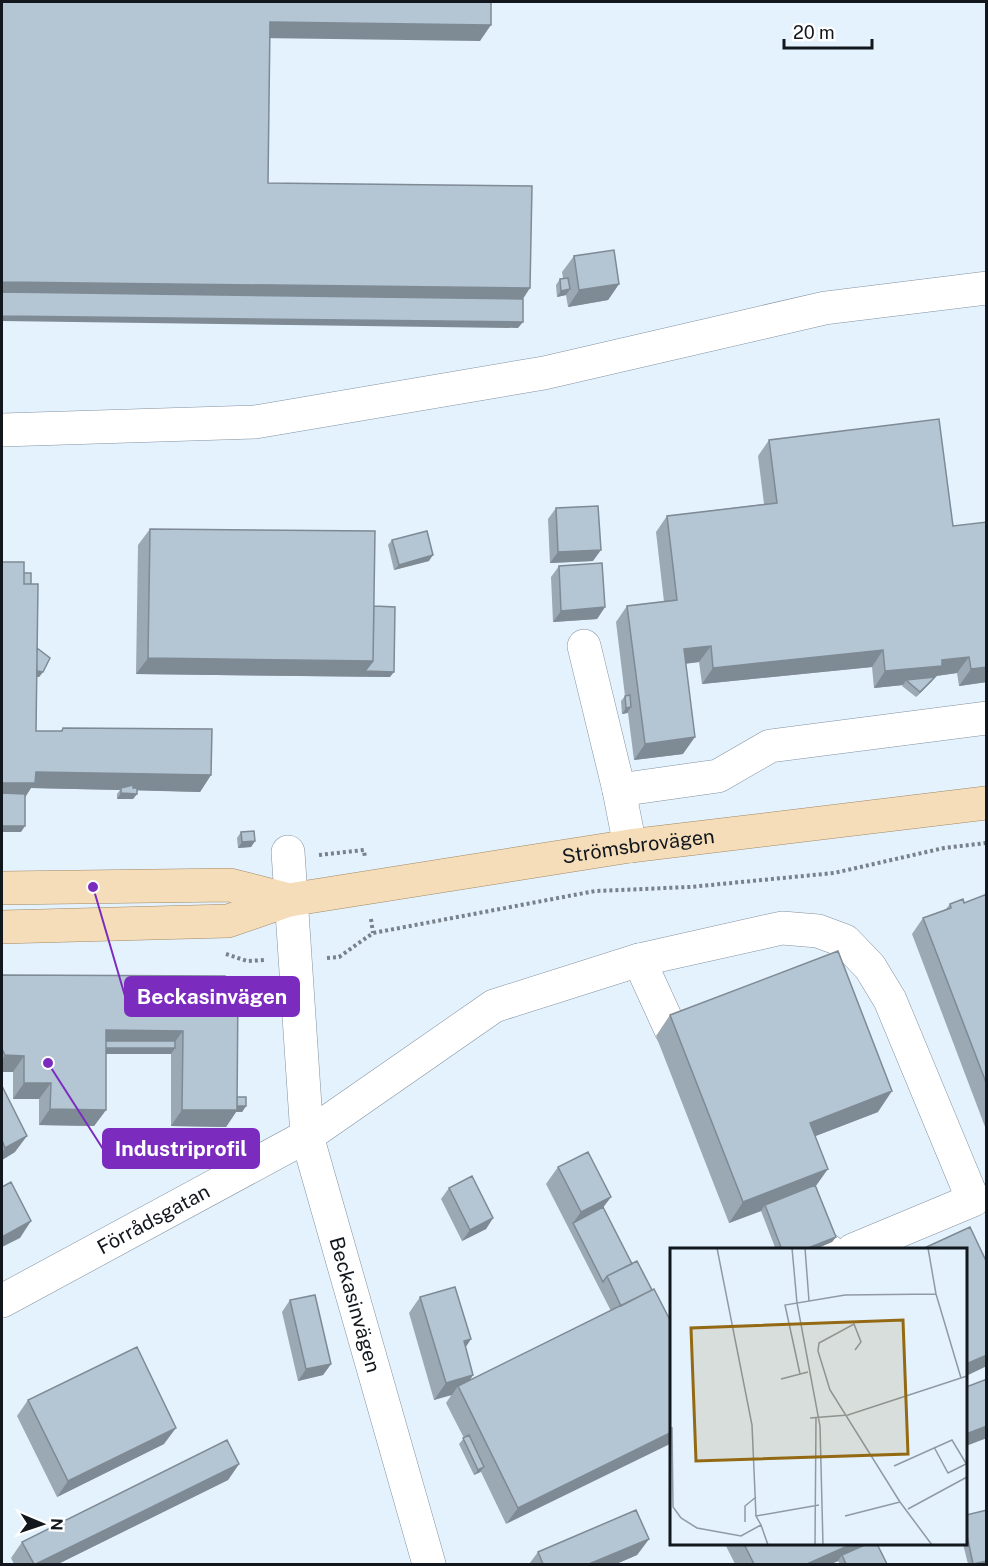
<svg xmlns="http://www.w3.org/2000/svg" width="988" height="1566" font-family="'Public Sans',sans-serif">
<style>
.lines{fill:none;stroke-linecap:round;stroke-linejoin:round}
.minor-casing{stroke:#8292a0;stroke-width:34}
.major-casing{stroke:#a18964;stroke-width:34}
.path{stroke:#78828a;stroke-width:4;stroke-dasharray:3 3;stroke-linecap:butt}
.minor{stroke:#fff;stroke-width:33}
.major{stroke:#f5ddb9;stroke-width:33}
.wall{fill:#9ba9b5}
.shaded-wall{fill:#7e8a94}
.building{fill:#b4c5d3;stroke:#7e8a94;stroke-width:1.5}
.labels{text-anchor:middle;stroke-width:5;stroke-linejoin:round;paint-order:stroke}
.street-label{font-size:20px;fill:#11171c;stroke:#fff}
.inset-road{fill:none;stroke:#909aa4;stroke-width:1.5}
.view{fill:#946914;fill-opacity:0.15;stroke:#946914;stroke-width:3}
.inset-edge{fill:none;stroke:#11171c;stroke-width:3}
.leader{fill:none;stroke:#7b2cbf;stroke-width:2}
.callout-dot{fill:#7b2cbf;stroke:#fff;stroke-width:2}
.callout{fill:#7b2cbf;stroke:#7b2cbf;stroke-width:2}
.callout-label{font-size:21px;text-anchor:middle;font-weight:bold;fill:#fff}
</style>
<rect width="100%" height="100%" fill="#e4f2fe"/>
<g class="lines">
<defs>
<g id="minor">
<path d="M2,430L255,422L544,373L825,308L986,288"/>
<path d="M584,646L619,790L630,846"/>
<path d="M619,790L718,776L770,746L986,718"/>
<path id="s1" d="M288,852L307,1136L429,1564"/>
<path d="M639,960L671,1030"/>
<path d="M791,1214L802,1235L828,1250"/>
<path id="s2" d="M2,1301L307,1136L494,1006L639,960L782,928L818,931L845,941L870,967L890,1000L973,1200L853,1250"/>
</g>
<g id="major">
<path d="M2,888L230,885L289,900"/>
<path id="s3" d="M2,927L228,921L289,900L630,846L986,803"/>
</g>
</defs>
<!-- minor casing -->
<use href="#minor" class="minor-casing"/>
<!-- major casing -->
<use href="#major" class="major-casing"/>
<!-- path -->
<path class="path" d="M319,855L364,850L365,858
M371,919L373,933
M226,954L247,961L265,960
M327,958L339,957L373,933L595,891L690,887L834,873L944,848L986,843"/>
<!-- minor -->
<use href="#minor" class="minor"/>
<!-- major -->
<use href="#major" class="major"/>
</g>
<!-- wall -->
<path class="wall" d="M574,256L619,284L608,300L568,307L566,295L557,297L556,285L560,279L563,278L562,272Z
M769,440L953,526L987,682L959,686L957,673L936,676L931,682L916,697L902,686L903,685L874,688L872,667L702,684L699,662L685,664L683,754L634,760L628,713L622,714L621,701L625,696L616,622L627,606L664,602L656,532L667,516L764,504L758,456Z
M556,508L593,561L550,563L548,519Z
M150,529L374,606L390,677L136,674L138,545Z
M392,540L429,561L394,570L388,545Z
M559,566L605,607L597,619L553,622L551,577Z
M24,573L31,584L37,648L43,672L39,677H37L36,731H61L63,728L211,775L200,792L137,790V794L133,799H117V794L120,790L31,788L25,797L21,832Z
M241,832L255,841L251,847L238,848L237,838Z
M987,894V1132L912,934L923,918L946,909L950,904L964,903Z
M2,975L224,986L237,1097L246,1106L242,1112H236L226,1127L171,1126V1054H106V1110L94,1126L39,1125V1099H13V1072H2Z
M670,1015L878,1112L815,1136L816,1186L836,1237L832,1242L813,1250H776L761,1211L729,1223L656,1036Z
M2,1086L15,1152L2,1160Z
M558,1167L611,1197L603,1207L632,1264L652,1290L672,1324L506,1524L481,1472L474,1475L459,1444L464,1438L446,1403L452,1394L434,1400L409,1313L420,1297L471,1339L465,1347L473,1375L470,1380L611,1311L546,1184Z
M449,1188L493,1218L486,1229L462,1241L441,1199Z
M290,1300L331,1364L323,1375L298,1381L282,1312Z
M28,1400L164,1444L57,1497L17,1416Z
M239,1464L228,1480L58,1564H14L11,1558L22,1542Z
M966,1515L987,1564H968L963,1544H966Z
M649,1539L637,1555L616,1564H529L538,1552Z
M725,1544H877L887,1564H840L838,1561L831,1564H735Z"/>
<!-- shaded-wall -->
<path class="shaded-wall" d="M270,22L491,25L480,41L259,38Z
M2,282L530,288L519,305L2,298Z
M619,284L608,300L568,307L579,290Z
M570,289L566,295L557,297L561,291Z
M2,316L523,322L518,328L2,321Z
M601,550L593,561L550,563L558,552Z
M433,555L429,561L394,570L399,565Z
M605,607L597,619L553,622L561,611Z
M711,646L699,662L672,665L684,649Z
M883,650L872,667L702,684L713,668Z
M969,657L957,673L936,676L931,682L916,697L920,692L906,680L903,685L874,688L885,671L942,660Z
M148,658L373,661L394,672L390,677L136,674Z
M987,667V682L959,686L971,669Z
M30,671L43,672L39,677H26Z
M631,707L627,713L622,714L626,708Z
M695,737L683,754L634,760L645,744Z
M36,772L211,775L200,792L121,790V788L120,790L31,788L24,799H2V783Z
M121,793L137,794L133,799H117Z
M2,826H25L21,832H2Z
M255,841L251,847L238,848L242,842Z
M106,1030L183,1031L171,1047H99Z
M99,1048H175L171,1054H95Z
M5,1055L24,1056L13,1072H2V1060Z
M24,1083H51L39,1099H13Z
M892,1091L878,1112L795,1144L810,1123Z
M230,1106H246L242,1112H236L226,1127L171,1126L182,1110Z
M50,1109L106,1110L94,1126L39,1125Z
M27,1136L15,1152L2,1160V1153L5,1148Z
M828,1169L813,1190L765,1205L761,1211L729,1223L743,1202Z
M611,1197L599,1213L573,1223L581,1212Z
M493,1218L486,1229L462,1241L470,1230Z
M31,1221L20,1238L2,1247V1237Z
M836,1237L832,1242L813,1250H803Z
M471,1339L460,1356L464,1341Z
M987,1355V1366L966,1376V1364Z
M331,1364L323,1375L298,1381L306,1369Z
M473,1375L462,1392L458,1386L452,1395L434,1400L446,1383Z
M987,1426V1438L966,1446V1434Z
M176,1428L164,1444L57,1497L68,1481Z
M672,1432V1443L506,1524L518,1508Z
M239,1464L228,1480L58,1564H36Z
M484,1467L480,1472L474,1475L478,1470Z
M649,1539L637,1555L616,1564H589Z
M852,1544H873L842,1555L838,1561L831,1564H807Z
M987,1561V1564H973Z"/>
<!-- building -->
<path class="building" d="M2,2H491V25L270,22L268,183L532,186L530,288L2,282Z
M614,250L619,284L579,290L574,256Z
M568,278L570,289L561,291L560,279Z
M2,292L523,299V322L2,316Z
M939,419L953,526L987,522V667L971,669L969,657L942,660V666L885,671L883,650L713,668L711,646L684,649L695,737L645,744L627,606L677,600L667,516L777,503L769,440Z
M598,506L601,550L558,552L556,508Z
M150,529L375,531L373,661L148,658Z
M427,531L433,555L399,565L392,540Z
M2,562H24V584H38L36,731H62L63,728L212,729L211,775L36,772L35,783H2Z
M602,563L605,607L561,611L559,566Z
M24,573H31V584H24Z
M374,606L395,607L394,672L365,671L373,661Z
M37,648L50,658L43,672L37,671Z
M935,677L920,692L906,680Z
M630,695L631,707L626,708L625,696Z
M133,785V788H137V794L121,793V788Z
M2,793L25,794V826H2Z
M254,831L255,841L242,842L241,832Z
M987,894V1085L923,918L951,908L950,904L963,899L964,903Z
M838,951L892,1091L810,1123L828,1169L743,1202L670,1015Z
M2,975L225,976L224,986L238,987L237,1110H182L183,1031L106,1030V1110L50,1109L51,1083H24V1056L5,1055L2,1049Z
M106,1041H175V1048H106Z
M2,1086L27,1136L5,1148L2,1140Z
M237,1097H246V1106H237Z
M588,1152L611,1197L581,1212L558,1167Z
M472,1176L493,1218L470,1230L449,1188Z
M11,1182L31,1221L2,1237V1187Z
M815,1185L836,1237L803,1250H782L765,1205Z
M603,1207L632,1264L607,1276L603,1282L573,1223Z
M970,1227L987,1263V1355L966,1364V1250H920Z
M637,1261L652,1290L621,1306L607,1276Z
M455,1287L471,1339L464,1341L473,1375L446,1383L420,1297Z
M654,1289L672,1324V1432L518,1508L458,1386Z
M315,1295L331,1364L306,1369L290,1300Z
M137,1347L176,1428L68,1481L28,1400Z
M987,1379V1426L966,1434V1387Z
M469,1435L484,1467L478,1470L463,1438Z
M227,1440L239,1464L36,1564H34L22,1542Z
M636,1510L649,1539L589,1564H543L538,1552Z
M987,1510V1561L973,1564L966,1531V1515Z
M744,1544H852L807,1564H754Z
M867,1544H877L887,1564H846L842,1555Z"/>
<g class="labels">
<!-- street labels -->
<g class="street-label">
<text dy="7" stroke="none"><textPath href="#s3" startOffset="644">Strömsbrovägen</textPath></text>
<text dy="7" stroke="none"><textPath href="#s2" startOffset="172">Förrådsgatan</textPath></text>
<text dy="7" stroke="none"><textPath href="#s1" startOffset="460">Beckasinvägen</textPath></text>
</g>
</g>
<!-- overview -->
<g transform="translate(670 1248)">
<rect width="297" height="297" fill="#e4f2fe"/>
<path class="inset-road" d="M47,0L82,177L86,268M122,0L127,55L150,178L153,297M135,0L139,53M258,0L266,46L291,130M185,102L191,94L184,76L149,95L148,103L160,142L230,254L262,297M130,126L115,57L175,47L266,46M111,131L138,124M140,170L178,167L297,128M2,179L3,259L11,270L27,280L71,288L91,277L86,268L149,257M264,199L278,225L296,216M224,218L282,192L297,217M238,261L297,229M175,268L230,254M75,274V258L86,249M91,277L98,297M145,297L146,170"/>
<path class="view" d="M233,72L238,206L26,213L21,80Z"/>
<rect width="297" height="297" class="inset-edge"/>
</g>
<!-- callouts -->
<path class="leader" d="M93 887L125 996M48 1063L103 1149"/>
<g class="callout-dot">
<circle cx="93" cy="887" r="6"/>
<circle cx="48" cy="1063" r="6"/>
</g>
<g class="callout">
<rect x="125" y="977" width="174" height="39" rx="6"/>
<rect x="103" y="1129" width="156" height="39" rx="6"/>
</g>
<g class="callout-label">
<text x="212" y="1004">Beckasinvägen</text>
<text x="181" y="1156">Industriprofil</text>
</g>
<!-- border -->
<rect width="988" height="1566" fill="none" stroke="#11171c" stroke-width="6"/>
<!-- north arrow -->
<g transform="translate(42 1524) rotate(92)" stroke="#ffffff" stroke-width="4.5" paint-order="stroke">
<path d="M0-4.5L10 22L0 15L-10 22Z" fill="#11171c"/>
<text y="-9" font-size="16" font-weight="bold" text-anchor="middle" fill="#11171c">N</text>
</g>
<!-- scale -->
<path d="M784 39v9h88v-9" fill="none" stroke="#11171c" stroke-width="3"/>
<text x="793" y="39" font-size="18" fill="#11171c" stroke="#ffffff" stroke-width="4.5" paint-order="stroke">20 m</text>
</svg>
